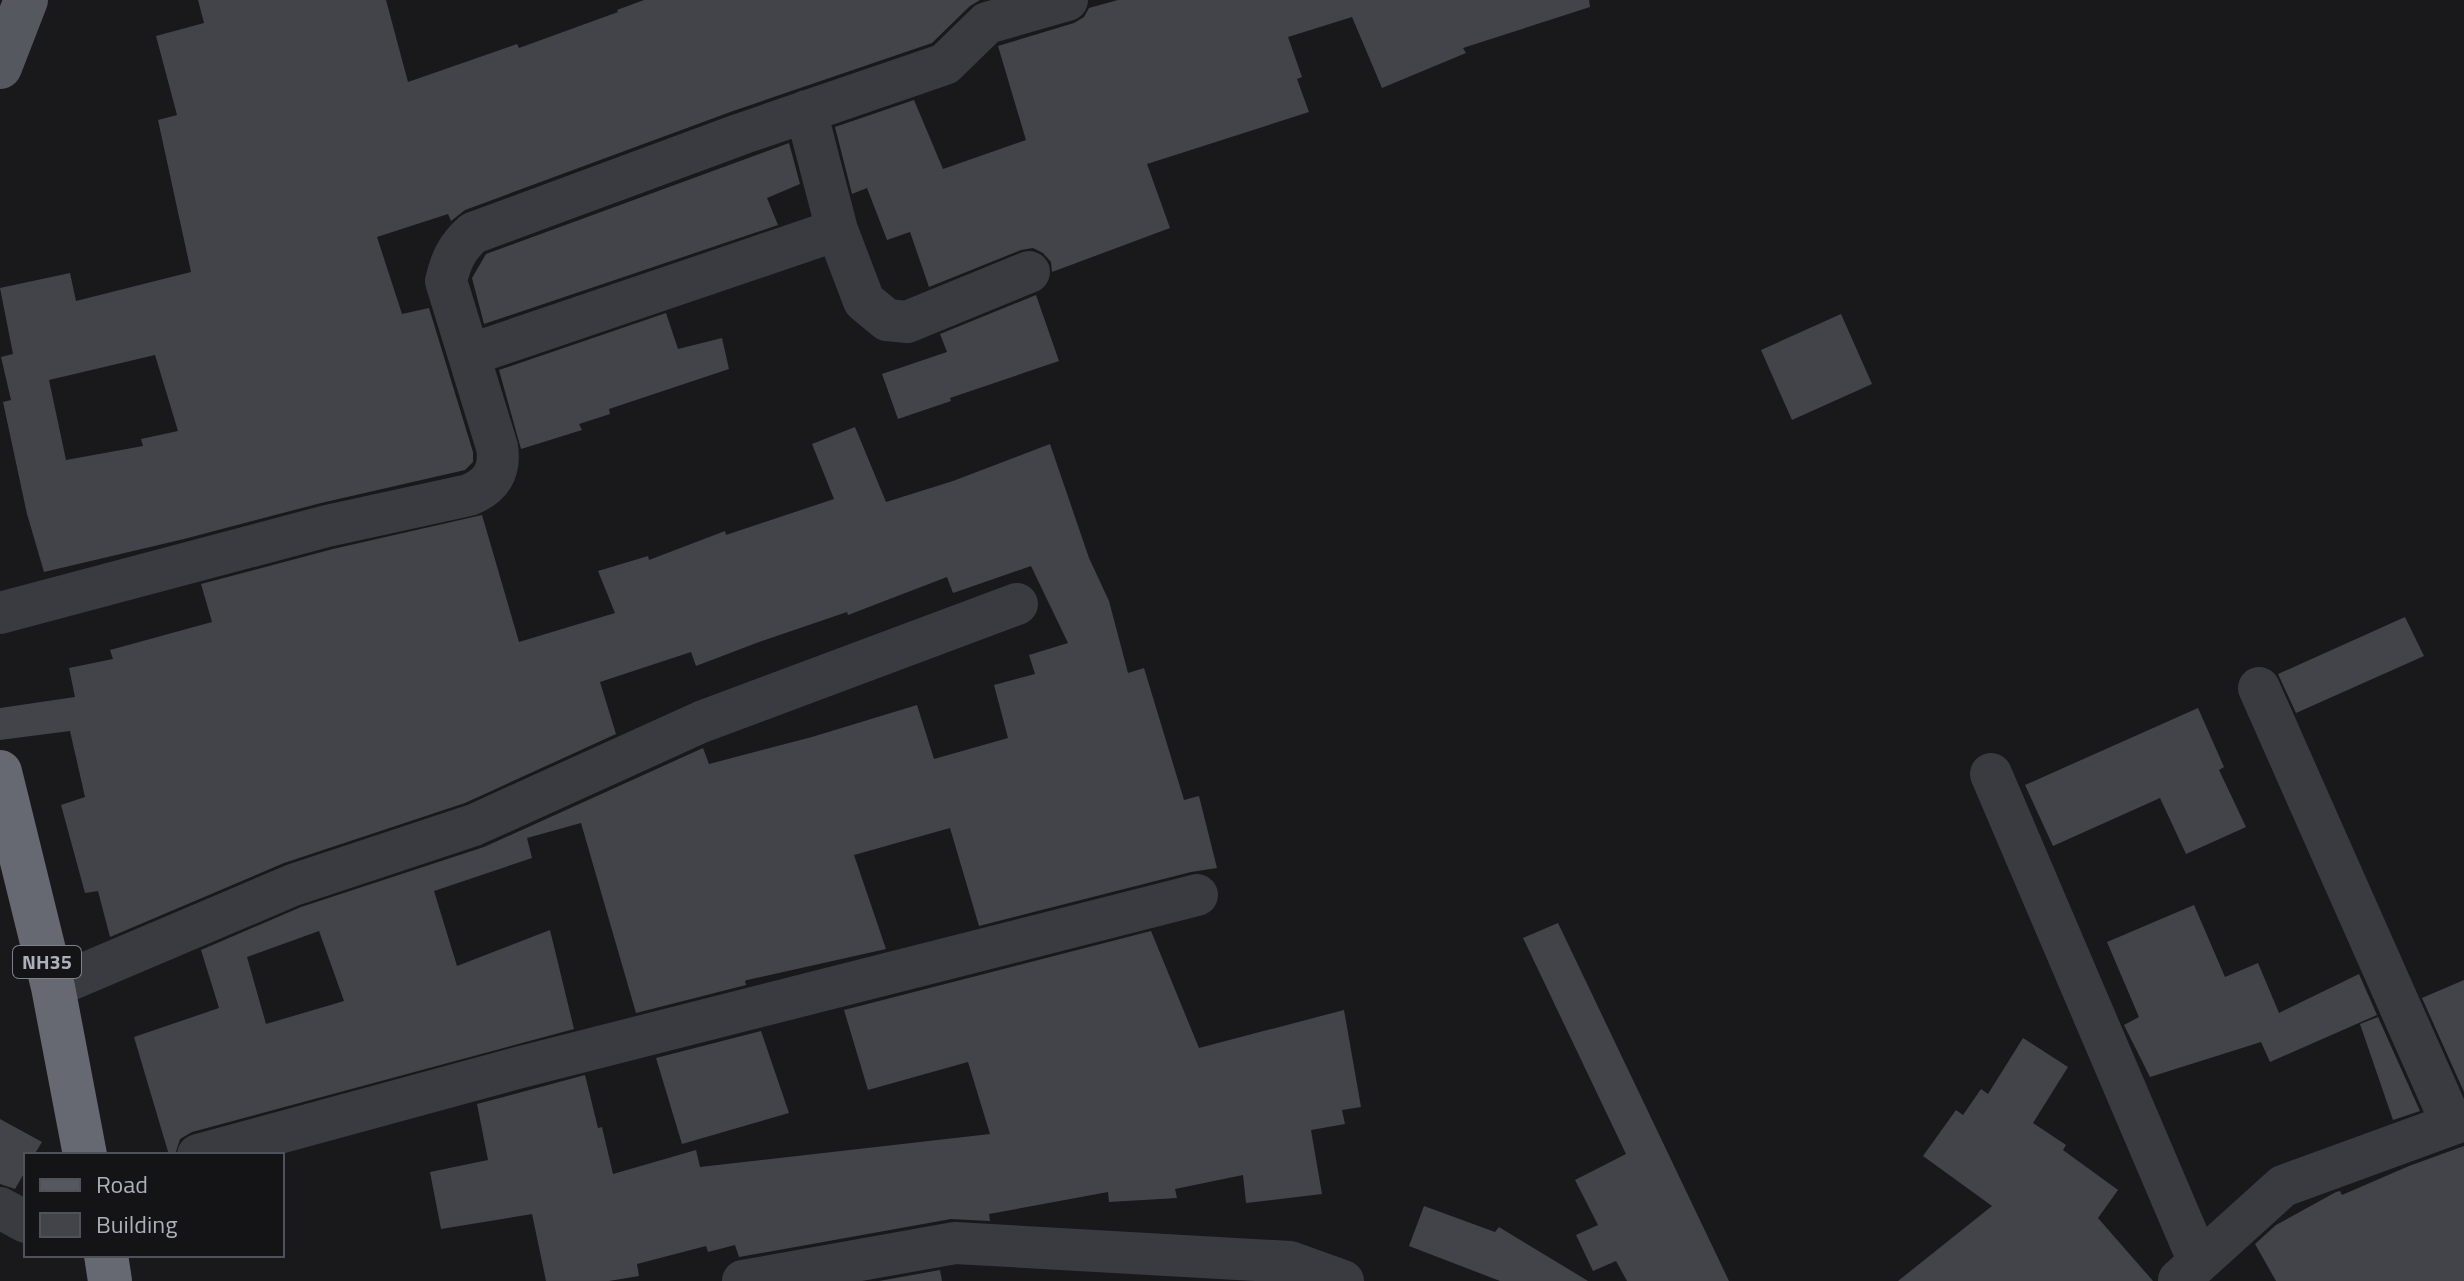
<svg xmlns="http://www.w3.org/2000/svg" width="2464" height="1281" font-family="'Titillium Web',sans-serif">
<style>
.building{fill:#434449;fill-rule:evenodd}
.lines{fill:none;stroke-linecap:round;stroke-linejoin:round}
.minor{stroke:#3a3b41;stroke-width:42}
.major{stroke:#565860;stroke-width:44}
.highway{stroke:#666972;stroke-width:44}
.labels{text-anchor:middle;stroke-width:8;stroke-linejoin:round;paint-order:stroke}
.shield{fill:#141417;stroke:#7e818a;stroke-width:2}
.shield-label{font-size:20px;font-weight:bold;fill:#abb0bb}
</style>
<rect width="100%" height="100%" fill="#19191c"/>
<!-- building -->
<path class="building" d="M198,0H386L408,82L517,44L519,48L618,12L617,10L644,0H980L970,6L932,43L733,111L465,210L451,221L448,214L377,237L402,314L429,308L473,452V462L465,470L321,503L184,539L44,572L27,514L3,402L11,400L1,357L13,354L0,288L70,273L76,301L191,272L158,120L177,115L156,36L204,23ZM155,355L178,431L141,439L143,446L66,460L49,380Z
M1118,0H1589L1590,7L1463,48L1466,53L1382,88L1352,17L1288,37L1302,77L1297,79L1309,112L1147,164L1170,228L1052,272L1051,262L1043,253L1033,248L1021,250L929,287L910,232L887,240L867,188L852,194L835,127L914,100L943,169L1026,140L998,46L1074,23L1084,17L1089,8Z
M789,143L800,184L767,198L778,225L484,324L472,278L486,254Z
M1036,295L1059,361L950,398L951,401L898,419L882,374L947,352L940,334Z
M666,313L678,349L722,338L729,369L609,409L610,414L579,424L582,430L521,449L499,370Z
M1841,314L1872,384L1792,420L1761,350Z
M855,427L886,502L953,481L1050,444L1089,558L1109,601L1128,673L1144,668L1184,800L1199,796L1217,868L1191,872L979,926L950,828L854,855L886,949L747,980L745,981L746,985L636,1013L581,823L527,838L532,858L434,891L457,966L550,930L574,1029L192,1132L180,1139L175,1155H169L134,1037L219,1008L201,950L301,907L484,847L703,748L709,764L812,737L917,705L934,759L1008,738L994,685L1035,674L1029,655L1068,643L1031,566L953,593L947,577L848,615L847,612L759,642L696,666L691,652L600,682L616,734L465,803L284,863L110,937L98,891L85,893L61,805L85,797L70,731L0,740V708L75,697L69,668L113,659L110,650L212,622L201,584L333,549L482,515L519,642L615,613L598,571L648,556L649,560L725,531L726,535L834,499L812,444ZM319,931L344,1001L266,1024L247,957Z
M2405,617L2424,656L2296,713L2278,674Z
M2198,708L2224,767L2219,770L2246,827L2186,854L2160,798L2053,846L2025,785Z
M2194,905L2225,977L2258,963L2279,1013L2359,974L2377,1015L2270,1062L2261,1042L2150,1077L2124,1025L2139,1017L2107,942Z
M1558,923L1729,1281H1627L1616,1261L1593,1271L1576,1235L1598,1225L1575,1180L1626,1154L1523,938Z
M1151,931L1199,1048L1344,1010L1361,1107L1342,1110L1345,1124L1311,1130L1322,1194L1246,1203L1243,1175L1175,1189L1177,1198L1109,1202L1108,1192L989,1214L990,1221L951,1219L739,1257L735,1245L708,1252L706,1246L637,1264L639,1276L609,1281H546L532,1214L441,1229L430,1172L488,1160L477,1104L585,1075L598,1128L602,1127L613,1174L696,1150L700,1167L990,1134L968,1062L868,1090L844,1010Z
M2464,980V1092L2422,998Z
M2378,1017L2420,1111L2393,1120L2360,1024Z
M761,1031L789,1113L682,1144L656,1058Z
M2023,1038L2068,1067L2033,1123L2066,1145L2063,1150L2118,1190L2098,1218L2153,1281H1898L1992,1206L1923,1156L1956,1110L1963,1115L1981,1089L1988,1094Z
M0,1119L42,1142L34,1155H26V1170L15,1189L0,1184Z
M2464,1146V1281H2276L2255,1244L2276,1225L2336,1192L2340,1191L2342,1195L2409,1166Z
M1424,1206L1495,1232L1499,1227L1588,1281H1500L1409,1246Z
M940,1270L942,1281H879Z"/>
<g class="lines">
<!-- minor -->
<path class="minor" d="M806,111L837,230L864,301L887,320L907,322L1029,272
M469,355L837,230
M0,613L327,526L469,495C491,486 501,471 497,447L446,281C451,260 457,247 473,233L741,134L945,64L987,23L1067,0
M2259,688L2452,1124
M1991,774L2199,1262
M53,987L293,885L474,825L701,722L1017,604
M198,1155L521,1067L1197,895
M0,1208L26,1222
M2179,1280L2283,1186L2464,1120
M743,1281L955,1243L1290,1262L1343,1281"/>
<!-- major -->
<path class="major" d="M0,67L26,0"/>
<!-- highway -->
<path class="highway" d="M0,772L53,987L85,1155
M106,1255L110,1281"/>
</g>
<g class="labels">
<!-- shield labels -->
<rect class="shield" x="13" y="946" width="68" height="32" rx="6"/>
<g class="shield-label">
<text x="47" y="969">NH35</text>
</g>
</g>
<!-- legend -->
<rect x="24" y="1153" width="260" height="104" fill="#141417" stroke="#505259" stroke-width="2"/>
<rect x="40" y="1179" width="40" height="12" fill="#565860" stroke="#505259" stroke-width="2"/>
<text x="96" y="1193" font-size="24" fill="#abb0bb">Road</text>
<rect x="40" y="1213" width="40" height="24" fill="#434449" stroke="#505259" stroke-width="2"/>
<text x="96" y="1233" font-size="24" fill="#abb0bb">Building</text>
</svg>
